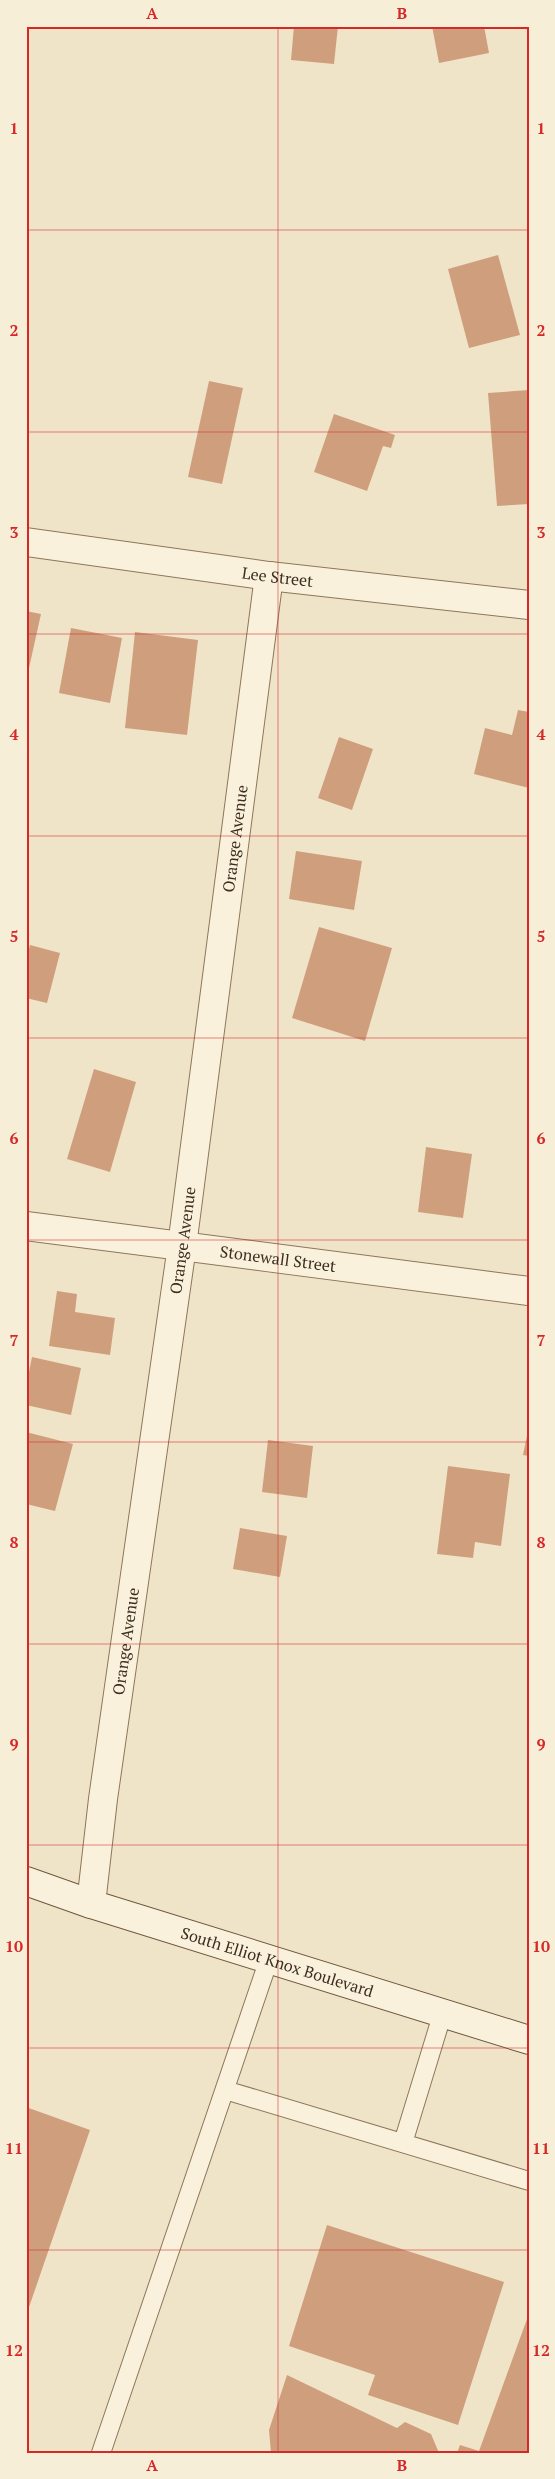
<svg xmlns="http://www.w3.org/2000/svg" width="555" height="2479" font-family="'PT Serif',serif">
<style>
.building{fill:#cf9f7d}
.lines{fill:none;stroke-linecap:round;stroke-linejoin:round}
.service-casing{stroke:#8d765c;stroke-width:20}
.minor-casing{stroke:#8d765c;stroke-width:30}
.secondary-casing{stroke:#6f573f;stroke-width:30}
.service{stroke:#faf1dc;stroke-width:18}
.minor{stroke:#faf1dc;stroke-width:28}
.secondary{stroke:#faf1dc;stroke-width:28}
.grid{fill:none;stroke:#d62828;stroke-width:1;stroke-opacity:0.55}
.labels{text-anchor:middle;stroke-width:5;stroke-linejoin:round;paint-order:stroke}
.street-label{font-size:16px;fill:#3d2e20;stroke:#f7eed8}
.neatline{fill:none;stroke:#d62828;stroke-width:2}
.grid-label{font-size:16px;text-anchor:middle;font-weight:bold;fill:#d62828}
</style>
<rect width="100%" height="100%" fill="#f0e4c8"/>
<!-- building -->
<path class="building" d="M294,26H338L334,64L291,60Z
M432,26H484L489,53L439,63Z
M498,255L520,335L469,348L448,269Z
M209,381L243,388L222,484L188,477Z
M529,390V504L497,506L488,393Z
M334,414L395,435L391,448L383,446L367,491L314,472Z
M26,611L41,614L27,677H26Z
M71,628L122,638L110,703L59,693Z
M135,632L198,640L187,735L125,728Z
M518,710L529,712V788L474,774L485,728L512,735Z
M339,737L373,749L352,810L318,798Z
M296,851L362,861L354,910L289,899Z
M319,927L392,948L365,1041L292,1018Z
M30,945L60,953L47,1003L26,998V961Z
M94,1069L136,1082L110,1172L67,1159Z
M426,1147L472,1154L463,1218L418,1212Z
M57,1291L77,1294L75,1312L115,1318L110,1355L49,1346Z
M32,1357L81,1368L71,1415L26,1405V1386Z
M528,1431H529V1456L523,1455Z
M26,1432L73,1444L55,1511L26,1504Z
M268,1440L313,1446L307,1498L262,1492Z
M448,1466L510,1474L501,1546L475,1542L473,1558L437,1554Z
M240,1528L287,1536L280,1577L233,1569Z
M26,2107L90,2130L27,2313H26Z
M327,2225L504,2282L458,2425L368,2395L375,2375L289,2346Z
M527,2319L529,2453H457L460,2445L479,2451Z
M287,2375L397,2428L405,2422L431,2434L439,2453H271L269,2430Z"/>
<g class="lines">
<defs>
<path id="service" d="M225,2090L529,2181
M403,2143L443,2012
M101,2453L269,1959"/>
<g id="minor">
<path id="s1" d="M26,542L269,576L529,605"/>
<path id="s2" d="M26,1226L529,1291"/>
<path id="s3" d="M91,1904L103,1799L182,1246L269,576"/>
</g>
<g id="secondary">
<path id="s4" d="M26,1881L91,1904L529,2040"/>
</g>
</defs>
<!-- service casing -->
<use href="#service" class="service-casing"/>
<!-- minor casing -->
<use href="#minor" class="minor-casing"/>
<!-- secondary casing -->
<use href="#secondary" class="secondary-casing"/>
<!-- service -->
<use href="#service" class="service"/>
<!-- minor -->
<use href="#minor" class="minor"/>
<!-- secondary -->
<use href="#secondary" class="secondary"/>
</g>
<!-- grid -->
<path class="grid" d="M278,26V2453M26,230H529M26,432H529M26,634H529M26,836H529M26,1038H529M26,1240H529M26,1442H529M26,1644H529M26,1845H529M26,2048H529M26,2250H529"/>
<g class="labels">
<!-- street labels -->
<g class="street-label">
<text dy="6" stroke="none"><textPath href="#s1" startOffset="254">Lee Street</textPath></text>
<text dy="6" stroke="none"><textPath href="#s3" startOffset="1075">Orange Avenue</textPath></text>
<text dy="6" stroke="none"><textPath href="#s3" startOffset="670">Orange Avenue</textPath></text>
<text dy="6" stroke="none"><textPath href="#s2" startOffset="254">Stonewall Street</textPath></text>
<text dy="6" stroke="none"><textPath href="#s3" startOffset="265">Orange Avenue</textPath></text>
<text dy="6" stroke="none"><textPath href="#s4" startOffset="264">South Elliot Knox Boulevard</textPath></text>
</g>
</g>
<!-- border -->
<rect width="555" height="2479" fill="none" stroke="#f7eed8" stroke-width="55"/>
<rect x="28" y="28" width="500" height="2424" class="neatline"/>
<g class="grid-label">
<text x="152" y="19">A</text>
<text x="402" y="19">B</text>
<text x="14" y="134">1</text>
<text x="541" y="134">1</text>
<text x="14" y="336">2</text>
<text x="541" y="336">2</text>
<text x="14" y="538">3</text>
<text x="541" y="538">3</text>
<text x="14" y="740">4</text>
<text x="541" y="740">4</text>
<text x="14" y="942">5</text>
<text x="541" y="942">5</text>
<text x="14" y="1144">6</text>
<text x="541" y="1144">6</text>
<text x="14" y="1346">7</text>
<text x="541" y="1346">7</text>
<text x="14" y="1548">8</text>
<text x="541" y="1548">8</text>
<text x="14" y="1750">9</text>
<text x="541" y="1750">9</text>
<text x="14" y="1952">10</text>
<text x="541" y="1952">10</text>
<text x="14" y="2154">11</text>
<text x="541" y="2154">11</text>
<text x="14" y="2356">12</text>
<text x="541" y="2356">12</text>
<text x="152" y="2471">A</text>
<text x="402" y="2471">B</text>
</g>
</svg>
